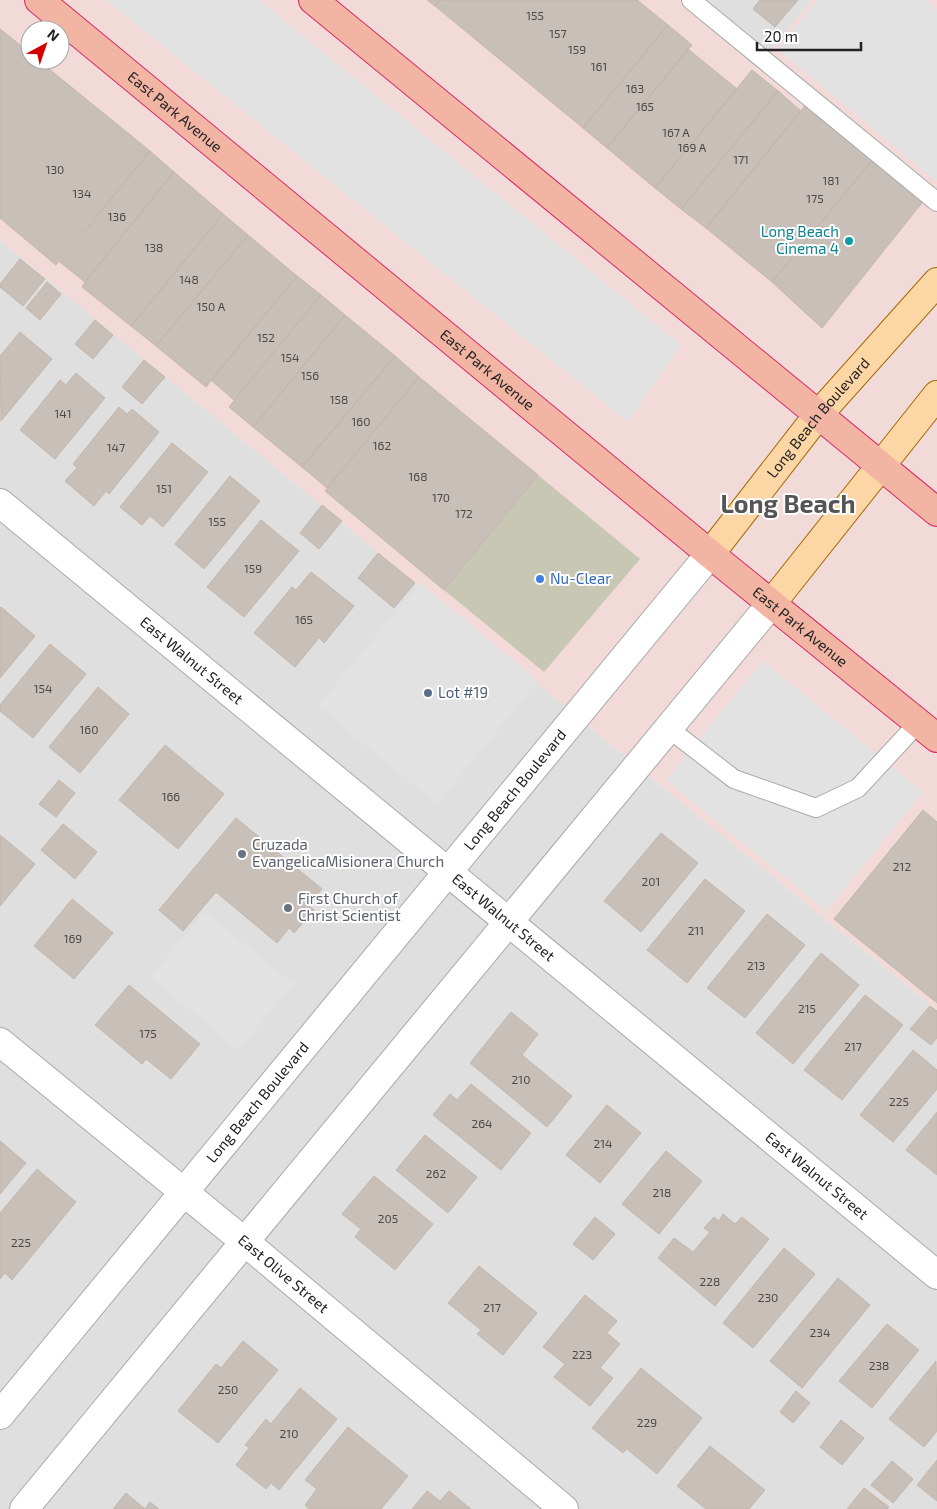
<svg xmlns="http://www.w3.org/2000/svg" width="937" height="1509" font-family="'Exo 2',sans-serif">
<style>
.residential{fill:#e0dfdf}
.commercial{fill:#f2dad9;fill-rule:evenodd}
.construction{fill:#c7c7b4}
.parking{fill:#e2e2e2}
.building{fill:#c7bfb8;stroke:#c4b6ab}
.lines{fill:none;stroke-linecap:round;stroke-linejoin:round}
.service-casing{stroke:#a9a9a9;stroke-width:20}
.minor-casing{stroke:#a9a9a9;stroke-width:30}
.primary-casing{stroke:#a06b00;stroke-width:30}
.trunk-casing{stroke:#dc2a67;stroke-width:30}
.service{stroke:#fff;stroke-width:18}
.minor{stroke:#fff;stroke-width:28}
.primary{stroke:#fcd6a4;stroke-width:28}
.trunk{stroke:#f2b4a3;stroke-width:28}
.culture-dot{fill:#0f9aa8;stroke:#fff;stroke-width:2}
.shop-dot{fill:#3f7fe0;stroke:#fff;stroke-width:2}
.service-dot{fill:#5c6f8a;stroke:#fff;stroke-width:2}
.worship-dot{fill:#6b7280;stroke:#fff;stroke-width:2}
.labels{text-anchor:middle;stroke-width:4;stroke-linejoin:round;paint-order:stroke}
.number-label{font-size:12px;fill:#4b4948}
.street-label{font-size:15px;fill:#222;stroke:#fff}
.culture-label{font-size:15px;fill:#0d838f;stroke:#fff;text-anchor:end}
.shop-label{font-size:15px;fill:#366cbe;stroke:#fff;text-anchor:start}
.service-label{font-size:15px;fill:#4e5e75;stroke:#fff;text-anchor:start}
.worship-label{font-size:15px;fill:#5b616d;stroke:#fff;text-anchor:start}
.town-label{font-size:25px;font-weight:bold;fill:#555;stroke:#fff}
</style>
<rect width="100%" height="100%" fill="#f2efe9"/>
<!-- residential -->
<path class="residential" d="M707,0H812L769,52Z
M0,240L644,772L937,1010V1509H0Z"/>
<!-- commercial -->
<path class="commercial" d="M0,0H707L769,52L812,0H937V1010L644,772L0,240ZM30,30H60V60H30Z"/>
<!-- construction -->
<path class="construction" d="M538,475L640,559L544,672L444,590Z"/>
<!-- parking -->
<path class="parking" d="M106,0H259L681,345L628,422Z
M817,0H925L937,10V182L777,49Z
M420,583L538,681L437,804L318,706Z
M763,661L923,792L826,911L666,780Z
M205,912L293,984L238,1050L151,977Z"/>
<!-- building -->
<path class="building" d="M427,0H440L435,6Z
M440,0H637L668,25L583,128L435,6Z
M760,0H798L775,27L753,9Z
M668,25L692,45L607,148L583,128Z
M0,29L30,53V60H38L150,151L56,265L0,218Z
M688,49L737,89L655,188L607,148Z
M752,70L778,91L681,209L655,188Z
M778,91L801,111L706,228L681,209Z
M807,103L874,158L772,282L706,228Z
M150,151L174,172L85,282L60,262Z
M874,158L925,199L822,328L772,282Z
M174,172L223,214L131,326L82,287L85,282Z
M223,214L248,235L156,346L131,326Z
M248,235L297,276L206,387L156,346Z
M20,259L45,279L23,306L0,287V284Z
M297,276L321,295L234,400L211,380Z
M47,282L61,294L40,320L26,308Z
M321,295L345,315L253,427L229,407Z
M345,315L395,356L302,467L253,427Z
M95,320L113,335L93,359L75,344Z
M20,332L52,359L1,421L0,356Z
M395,356L419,377L327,488L302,467Z
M144,360L165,377L142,404L122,387Z
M76,373L105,398L55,459L20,430L60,380L66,385Z
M419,377L538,475L444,590L325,491Z
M119,407L127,414L132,409L159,432L109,494L106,491L94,506L65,481L77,468L73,464Z
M172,443L208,472L163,527L150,516L142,525L120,507Z
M230,476L260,501L204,569L175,544Z
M322,505L342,521L319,549L300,533Z
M261,520L299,551L244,617L207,587Z
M378,553L415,583L394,608L358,578Z
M311,572L354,606L324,643L319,638L295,667L254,633L292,587L296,590Z
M1,607L35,636L0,678V608Z
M50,644L86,674L33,738L0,711V705Z
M98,687L129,714L80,773L49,747Z
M165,745L224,794L178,849L119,800Z
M59,780L75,793L56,817L39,804Z
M923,810L937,822V1003L834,919Z
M236,818L322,889L308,905L314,910L294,933L289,928L277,943L216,892L183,931L159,910Z
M63,824L97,852L75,879L41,850Z
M661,833L698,863L641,932L604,901Z
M0,835L35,864L0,906Z
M705,879L745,911L687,983L647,950Z
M72,899L113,933L74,979L34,946Z
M767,914L805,945L745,1018L707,988Z
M821,953L859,985L793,1064L756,1033Z
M129,985L200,1044L171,1079L146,1059L142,1064L95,1025Z
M865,995L903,1025L842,1100L804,1070Z
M930,1006L937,1011V1038L931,1045L910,1029Z
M511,1012L538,1034L522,1055L572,1096L547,1127L470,1063Z
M913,1050L937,1070V1089L893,1142L860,1115Z
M471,1084L531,1133L501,1170L433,1115L450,1094L457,1100Z
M607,1105L641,1133L600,1183L566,1155Z
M937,1112V1175L906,1150Z
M425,1135L477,1177L448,1213L396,1170Z
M0,1141L26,1163L0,1194Z
M666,1151L702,1181L659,1234L622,1204Z
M37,1169L76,1202L12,1280L5,1273L0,1279V1213Z
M374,1176L433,1224L395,1270L355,1237L361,1229L342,1214Z
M723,1214L735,1224L742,1217L769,1239L715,1306L658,1258L674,1238L693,1252L710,1232L704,1228L714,1217L719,1221Z
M595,1217L615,1234L593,1260L573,1244Z
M784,1248L815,1274L753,1348L723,1323Z
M479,1266L537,1313L503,1355L477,1334L481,1330L448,1303Z
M838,1278L870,1305L802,1388L770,1361Z
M585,1295L617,1321L607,1333L620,1344L600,1368L613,1378L590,1406L554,1377L565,1364L543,1347Z
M887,1324L919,1350L872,1408L839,1381Z
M243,1341L278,1370L218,1443L178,1411L216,1364L221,1368Z
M936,1361L937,1431L924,1447L889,1419Z
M641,1368L702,1418L657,1474L627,1449L623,1453L592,1428Z
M300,1388L337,1419L279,1490L271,1483L266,1489L236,1465L249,1448L245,1445L266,1419L271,1424Z
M796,1391L810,1403L793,1423L780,1412Z
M841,1420L864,1438L842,1465L820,1447Z
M348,1427L408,1476L381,1509H309L305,1505L317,1489L305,1480Z
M710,1446L765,1490L749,1509H706L677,1486Z
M937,1460V1501L917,1485Z
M892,1461L913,1479L893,1503L871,1485Z
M864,1488L889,1507L887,1509H847Z
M427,1491L440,1501L449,1491L471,1509H412Z
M126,1493L145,1509H113Z
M150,1502L159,1509H145Z"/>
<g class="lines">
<defs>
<path id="service" d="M691,0L937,202
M668,728L734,779L816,808L858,788L918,723"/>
<g id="minor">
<path id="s1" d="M0,503L937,1275"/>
<path id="s2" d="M0,1042L245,1242L564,1509"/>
<path id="s3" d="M0,1415L710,554"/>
<path d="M24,1509L771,604"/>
</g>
<g id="primary">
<path id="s4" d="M710,554L818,415L937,282"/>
<path d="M771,604L937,395"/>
</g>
<g id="trunk">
<path id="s5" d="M39,0L710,554L937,738"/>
<path d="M313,0L937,512"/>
</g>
</defs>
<!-- service casing -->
<use href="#service" class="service-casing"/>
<!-- minor casing -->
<use href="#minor" class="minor-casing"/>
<!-- primary casing -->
<use href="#primary" class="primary-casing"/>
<!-- trunk casing -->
<use href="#trunk" class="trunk-casing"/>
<!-- service -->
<use href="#service" class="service"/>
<!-- minor -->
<use href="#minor" class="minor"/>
<!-- primary -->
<use href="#primary" class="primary"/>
<!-- trunk -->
<use href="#trunk" class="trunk"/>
</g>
<!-- markers -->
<circle class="culture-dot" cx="849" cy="241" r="5"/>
<circle class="shop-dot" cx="540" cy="579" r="5"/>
<circle class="service-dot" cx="428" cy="693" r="5"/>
<g class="worship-dot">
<circle cx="242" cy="854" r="5"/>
<circle cx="288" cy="908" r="5"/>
</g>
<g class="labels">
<!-- number labels -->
<g class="number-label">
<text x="535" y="20">155</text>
<text x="558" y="38">157</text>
<text x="577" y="54">159</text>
<text x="599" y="71">161</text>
<text x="635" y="93">163</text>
<text x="645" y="111">165</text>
<text x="676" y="137">167 A</text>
<text x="692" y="152">169 A</text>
<text x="741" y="164">171</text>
<text x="55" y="174">130</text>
<text x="831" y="185">181</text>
<text x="82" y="198">134</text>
<text x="815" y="203">175</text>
<text x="117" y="221">136</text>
<text x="154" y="252">138</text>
<text x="189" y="284">148</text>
<text x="211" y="311">150 A</text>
<text x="266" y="342">152</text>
<text x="290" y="362">154</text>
<text x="310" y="380">156</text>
<text x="339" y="404">158</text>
<text x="63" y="418">141</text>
<text x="361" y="426">160</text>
<text x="382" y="450">162</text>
<text x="116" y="452">147</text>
<text x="418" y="481">168</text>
<text x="164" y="493">151</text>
<text x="441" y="502">170</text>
<text x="464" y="518">172</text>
<text x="217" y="526">155</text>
<text x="253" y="573">159</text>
<text x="304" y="624">165</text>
<text x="43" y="693">154</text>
<text x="89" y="734">160</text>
<text x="171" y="801">166</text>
<text x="902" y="871">212</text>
<text x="651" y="886">201</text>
<text x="696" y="935">211</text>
<text x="73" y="943">169</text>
<text x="756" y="970">213</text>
<text x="807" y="1013">215</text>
<text x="148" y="1038">175</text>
<text x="853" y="1051">217</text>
<text x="521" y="1084">210</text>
<text x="899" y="1106">225</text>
<text x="482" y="1128">264</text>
<text x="603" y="1148">214</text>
<text x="436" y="1178">262</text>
<text x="662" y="1197">218</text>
<text x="388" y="1223">205</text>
<text x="21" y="1247">225</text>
<text x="710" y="1286">228</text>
<text x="768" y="1302">230</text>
<text x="492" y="1312">217</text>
<text x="820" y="1337">234</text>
<text x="582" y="1359">223</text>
<text x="879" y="1370">238</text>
<text x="228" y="1394">250</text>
<text x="647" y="1427">229</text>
<text x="289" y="1438">210</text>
</g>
<!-- street labels -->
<g class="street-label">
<text dy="5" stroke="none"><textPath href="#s5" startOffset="176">East Park Avenue</textPath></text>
<text dy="5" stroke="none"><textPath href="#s5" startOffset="581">East Park Avenue</textPath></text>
<text dy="5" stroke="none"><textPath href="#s4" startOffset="174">Long Beach Boulevard</textPath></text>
<text dy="5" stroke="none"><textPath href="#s5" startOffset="986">East Park Avenue</textPath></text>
<text dy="5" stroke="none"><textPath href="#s1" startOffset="248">East Walnut Street</textPath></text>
<text dy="5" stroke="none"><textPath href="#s3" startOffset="810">Long Beach Boulevard</textPath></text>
<text dy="5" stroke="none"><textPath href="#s1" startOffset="652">East Walnut Street</textPath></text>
<text dy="5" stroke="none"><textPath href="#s3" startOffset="405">Long Beach Boulevard</textPath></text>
<text dy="5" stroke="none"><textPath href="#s1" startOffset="1058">East Walnut Street</textPath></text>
<text dy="5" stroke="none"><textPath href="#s2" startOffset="366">East Olive Street</textPath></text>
</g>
<!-- culture labels -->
<g class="culture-label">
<text x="839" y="237">Long Beach<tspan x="839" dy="17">Cinema 4</tspan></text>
</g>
<!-- shop labels -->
<g class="shop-label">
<text x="550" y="584">Nu-Clear</text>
</g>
<!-- service labels -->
<g class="service-label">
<text x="438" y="698">Lot #19</text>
</g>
<!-- worship labels -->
<g class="worship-label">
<text x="252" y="850">Cruzada<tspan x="252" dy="17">EvangelicaMisionera Church</tspan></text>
<text x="298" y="904">First Church of<tspan x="298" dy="17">Christ Scientist</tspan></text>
</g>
<!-- town labels -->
<g class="town-label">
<text x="788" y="513">Long Beach</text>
</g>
</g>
<!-- north arrow -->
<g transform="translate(45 45) rotate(40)"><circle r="24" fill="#ffffff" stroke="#a7a7a7"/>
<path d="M0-4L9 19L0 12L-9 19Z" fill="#d40000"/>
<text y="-8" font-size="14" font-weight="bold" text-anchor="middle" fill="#222222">N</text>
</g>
<!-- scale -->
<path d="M757 42v8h104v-8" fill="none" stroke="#222222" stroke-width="2.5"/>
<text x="764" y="42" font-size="15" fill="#222222" stroke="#ffffff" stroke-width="4" paint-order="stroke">20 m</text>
</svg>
